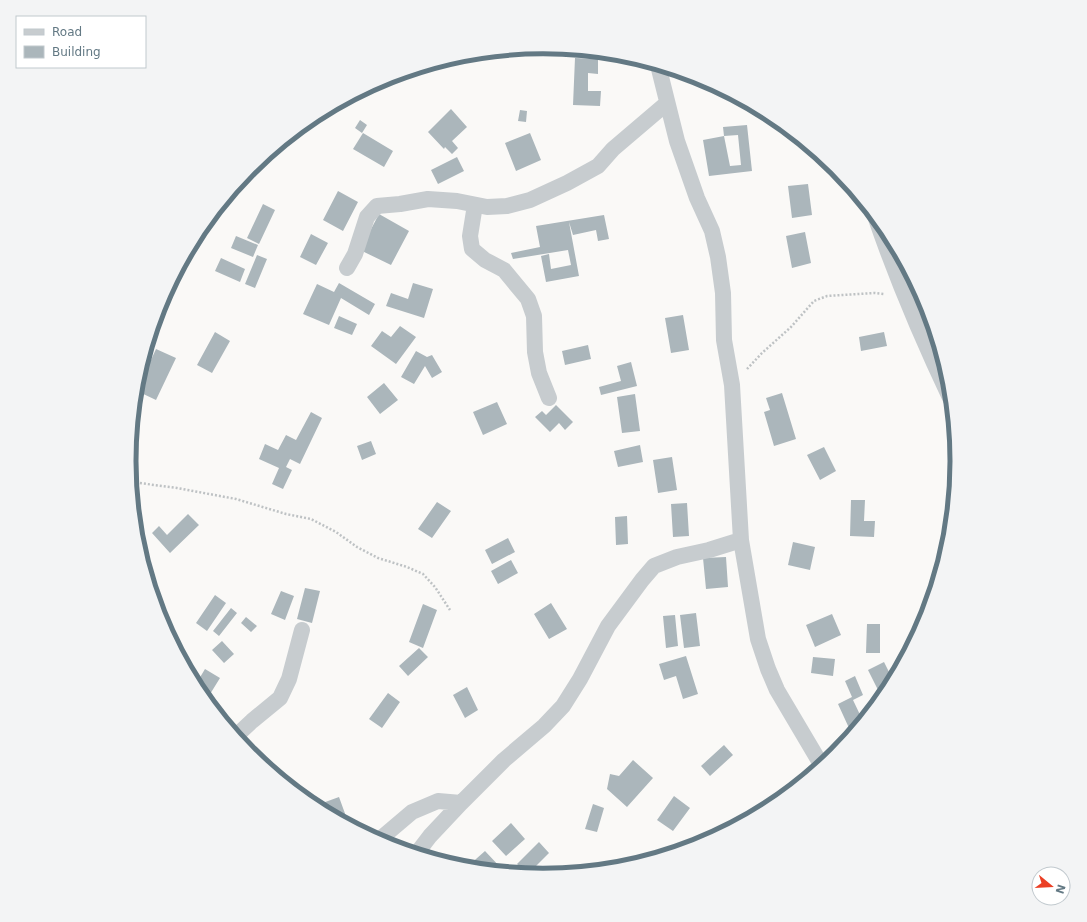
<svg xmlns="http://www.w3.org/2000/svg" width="1087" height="922" font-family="'DejaVu Sans',sans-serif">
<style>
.building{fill:#abb6bb}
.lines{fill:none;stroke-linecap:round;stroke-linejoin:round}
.path{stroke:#bec2c4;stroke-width:2.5;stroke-dasharray:2 2;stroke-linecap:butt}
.minor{stroke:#c7cccf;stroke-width:16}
.rim{fill:none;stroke:#637984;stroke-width:5}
</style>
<rect width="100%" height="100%" fill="#faf9f7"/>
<!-- building -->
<path class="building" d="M575,58L598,59V74L588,73V91H601L600,106L573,105Z
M367,88L364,94L360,92L361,91Z
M746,102L753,106L748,108Z
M451,109L467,127L452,141L458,148L452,154L445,147L444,149L428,132Z
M520,110L527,111L526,122L518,121Z
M360,120L367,125L362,133L355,128Z
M747,125L752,171L709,176L703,140L724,136L730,166L741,165L738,135L724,136L723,127Z
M363,133L393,151L384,167L353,149Z
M530,133L541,160L516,171L505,143Z
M457,157L464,171L438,184L431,170Z
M808,184L812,215L792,218L788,186Z
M338,191L358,202L343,231L323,220Z
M263,204L275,210L259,244L247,238Z
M379,214L409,231L391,265L360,250Z
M604,215L609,239L598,241L596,230L573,235L569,222L579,276L546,282L541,256L549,254L551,269L571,265L568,250L513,259L511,253L540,247L536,226Z
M805,232L811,263L792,268L786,236Z
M311,234L328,243L316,265L300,257Z
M236,236L258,245L253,257L231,248Z
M257,255L267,259L255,288L245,284Z
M221,258L245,269L240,282L215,271Z
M339,283L375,304L369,315L341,298L329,325L303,314L317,284L334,292Z
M413,283L433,289L424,318L386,306L391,293L408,299Z
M683,315L689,350L671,353L665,318Z
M339,316L357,324L352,335L334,328Z
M400,326L416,337L396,364L371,346L382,331L391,337Z
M215,332L230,341L212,373L197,365Z
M884,332L887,346L861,351L859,337Z
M588,345L591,359L565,365L562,351Z
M156,349L176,358L156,400L137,391Z
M416,351L427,357L432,355L442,372L432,378L425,366L414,384L401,377Z
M631,362L637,386L601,395L599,387L621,381L617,366Z
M384,383L398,400L380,414L367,397Z
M782,393L796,439L774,446L764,412L770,410L766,398Z
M635,394L640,431L622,433L617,397Z
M497,402L507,424L483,435L473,412Z
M556,405L573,422L565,430L559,423L550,432L535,417L542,411L546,415Z
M311,412L322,418L300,464L290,459L286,467L292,470L283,489L272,484L279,468L259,459L265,444L278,450L286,435L296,440Z
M371,441L376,454L362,460L357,446Z
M640,445L643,462L618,467L614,451Z
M824,447L836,471L820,480L807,455Z
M672,457L677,490L658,493L653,460Z
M130,460L136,461L133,473H131Z
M851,500H865L864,521H875L874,537L850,536Z
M437,502L451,511L432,538L418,529Z
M687,503L689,536L673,537L671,504Z
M188,514L199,525L170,553L152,533L159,526L167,535Z
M627,516L628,544L616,545L615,517Z
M508,538L515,552L492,564L485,550Z
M793,542L815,547L810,570L788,565Z
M726,557L728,587L706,589L703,558Z
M511,560L518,573L498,584L491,571Z
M305,588L320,591L312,623L297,619Z
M281,591L294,596L285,620L271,614Z
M215,595L226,603L207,631L196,623Z
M551,603L567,629L549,639L534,614Z
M423,604L437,610L423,648L409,642Z
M231,608L237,613L219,636L213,631Z
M696,613L700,646L684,648L680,615Z
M832,614L841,635L815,647L806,625Z
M675,615L678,646L666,648L663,616Z
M246,617L257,626L251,632L241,623Z
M867,624H880V653H866Z
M222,641L234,654L224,663L212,650Z
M419,648L428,657L408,676L399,666Z
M686,656L698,694L683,699L676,676L664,680L659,664Z
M813,657L835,659L833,676L811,673Z
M884,662L893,680L888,691L882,698L868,670Z
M205,669L220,678L207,699L199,691L196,684Z
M855,676L863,695L853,700L863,721L849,728L838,704L852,697L845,681Z
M467,687L478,710L465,718L453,695Z
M388,693L400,702L382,728L369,719Z
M724,745L733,755L710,776L701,766Z
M633,760L653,778L627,807L607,789L610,774L619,776Z
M674,796L690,808L673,831L657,820Z
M339,797L347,819L342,821L318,807L317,805Z
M593,804L604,808L597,832L585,829Z
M511,823L525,839L506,856L492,841Z
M539,842L549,853L528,874L527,873L517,864Z
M485,851L502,869L499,871L467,867Z"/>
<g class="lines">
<!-- path -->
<path class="path" d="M747,369L762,353L791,327L814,301L827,296L875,293L884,294
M132,482L177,488L236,499L286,514L311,519L336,532L357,547L378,558L407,567L423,574L435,587L450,610"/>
<!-- minor -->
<path class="minor" d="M658,65L677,141L697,198L712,231L718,257L723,293L724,340L732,385L741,540L758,639L768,669L777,690L822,766
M475,205L470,236L472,249L485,260L504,270L528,299L534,316L535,352L539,373L549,398
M875,216C897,280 923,341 952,402
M347,268L355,254L367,217L377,206L400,204L428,199L457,201L487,207L507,206L530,200L567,183L598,166L613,149L667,103
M236,736L252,721L280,698L289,679L302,630
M379,840L412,812L438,801L461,803
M417,853L430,836L461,803L504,760L544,726L563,706L580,679L608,626L642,580L654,566L677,557L709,550L741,540"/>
</g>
<!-- crop -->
<path d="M0 0H1087V922H0ZM136 461a407 407 0 1 1 814 0a407 407 0 1 1-814 0Z" fill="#f3f4f5" fill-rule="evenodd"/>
<path class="rim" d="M136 461a407 407 0 1 1 814 0a407 407 0 1 1-814 0Z"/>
<!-- legend -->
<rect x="16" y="16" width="130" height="52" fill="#ffffff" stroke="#c1c9ce"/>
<rect x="24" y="29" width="20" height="6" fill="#c7cccf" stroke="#c1c9ce"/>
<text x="52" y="36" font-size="12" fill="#637984">Road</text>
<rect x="24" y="46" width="20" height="12" fill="#abb6bb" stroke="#c1c9ce"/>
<text x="52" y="56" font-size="12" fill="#637984">Building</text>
<!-- north arrow -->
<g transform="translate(1051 886) rotate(108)"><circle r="19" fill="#ffffff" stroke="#c1c9ce"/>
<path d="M0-3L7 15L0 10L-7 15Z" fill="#eb3f25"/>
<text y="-6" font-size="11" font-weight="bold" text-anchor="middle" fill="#637984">N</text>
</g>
</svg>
